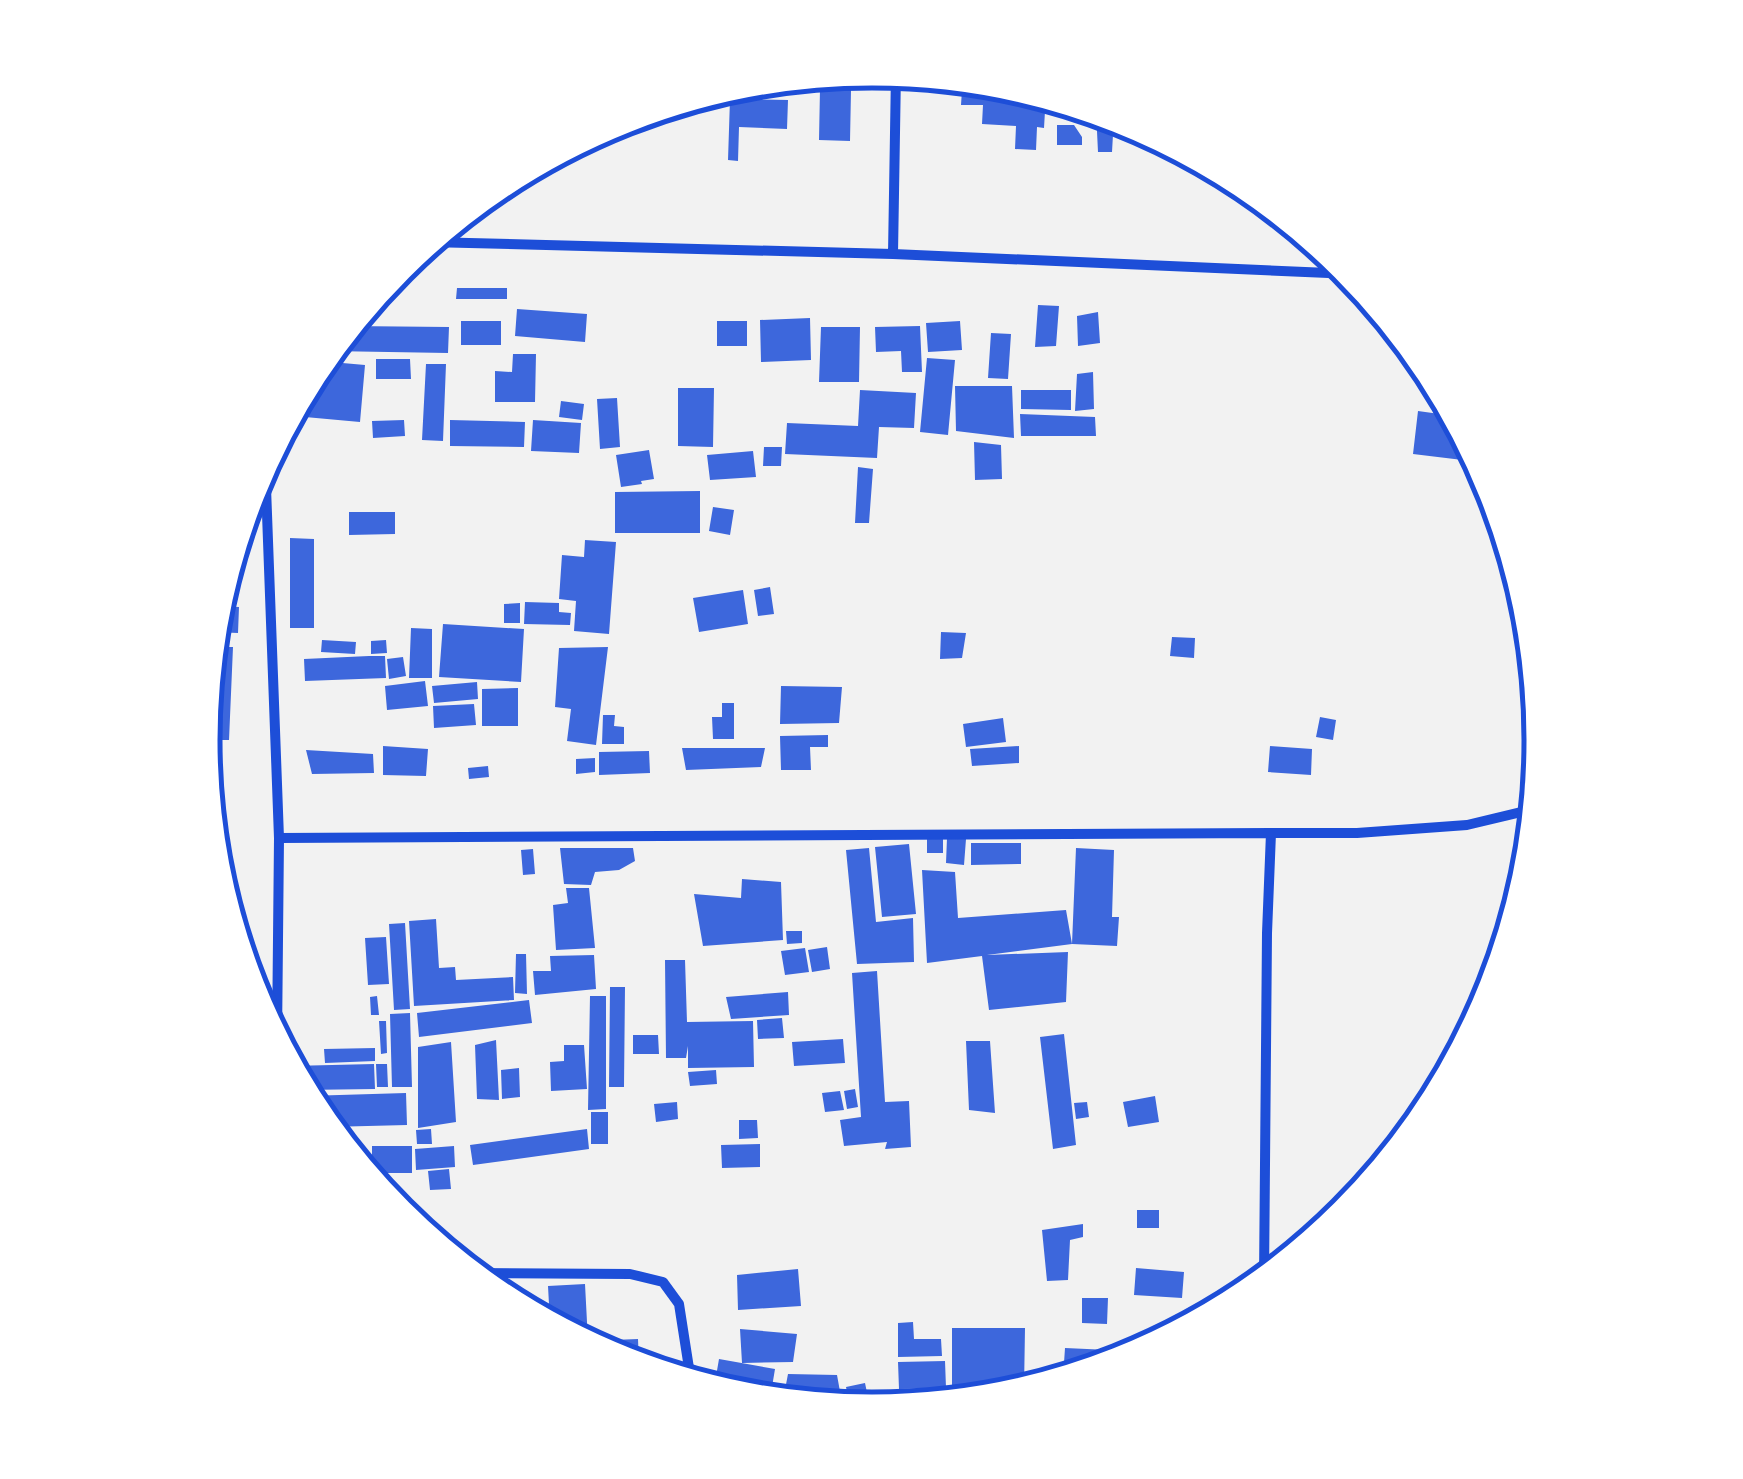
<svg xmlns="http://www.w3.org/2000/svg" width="1743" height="1479" font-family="'DejaVu Sans',sans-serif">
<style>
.building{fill:#3d67dc}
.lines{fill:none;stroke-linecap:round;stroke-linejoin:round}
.minor{stroke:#1d4ed8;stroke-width:10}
.rim{fill:none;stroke:#1d4ed8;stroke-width:5}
</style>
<rect width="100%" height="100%" fill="#f2f2f2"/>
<!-- building -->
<path class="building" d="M820,89L851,90L850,141L819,140Z
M962,90L1032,92L1053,98V111H1045L1044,128L1037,127L1036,150L1015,149L1016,126L982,124L983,105H961Z
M730,99L788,100L787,129L739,127L738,161L728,160Z
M1059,100L1083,108V113L1059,112Z
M1096,111L1114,117L1112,152H1098Z
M1057,125H1074L1082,137V145H1057Z
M1326,253H1328L1344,265L1326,266Z
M457,288H507V299H456Z
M1038,305L1059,306L1056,346L1035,347Z
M517,309L587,314L585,342L515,336Z
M1098,312L1100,343L1078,346L1077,316Z
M810,318L811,360L761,362L760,320Z
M461,321H501V345H461Z
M717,321H747V346H717Z
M960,321L962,350L928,352L926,323Z
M349,326L449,327L448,353L329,351Z
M920,326L922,372H902L901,351L876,352L875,327Z
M821,327H860L859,382H819Z
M991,333L1011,334L1008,379L988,378Z
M513,354H536L535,402H495V371L512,372Z
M927,358L955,360L948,435L920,432Z
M376,359H410L411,379H376Z
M320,361L365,365L360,422L294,416L295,406Z
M426,364H446L443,441L422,440Z
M1093,372L1094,409L1075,411L1077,374Z
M955,386H1012L1014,438L956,431Z
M678,388H714L713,447L678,446Z
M860,390L916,393L914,428L879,427L877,458L785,454L787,423L858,426Z
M1021,390H1071V410L1021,409Z
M617,398L620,447L600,449L597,399Z
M561,401L584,404L582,420L559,417Z
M1418,411L1454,416L1479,462L1413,454Z
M1020,414L1095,417L1096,436H1021Z
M404,420L405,436L373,438L372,421Z
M450,420L525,422L524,447L450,446Z
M533,420L581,423L579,453L531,451Z
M974,442L1001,445L1002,479L975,480Z
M764,447H782L781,466H763Z
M649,450L654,479L641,481L642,484L621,487L616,455Z
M753,451L756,477L710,480L707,455Z
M858,467L873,469L869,523H855Z
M700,491V533H615V492Z
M713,507L734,510L730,535L709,531Z
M349,512H395V534L349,535Z
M290,538L314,539V628H290Z
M585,540L616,542L609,634L574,631L576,601L559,599L562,555L584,557Z
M770,587L774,614L758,616L754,590Z
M743,590L748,624L699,632L693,598Z
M525,602L559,603V612L571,613L570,625L524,624Z
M520,603V623H504V604Z
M216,606L239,607L238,633L213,632Z
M443,624L524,629L521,682L439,677Z
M411,628L432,629V678H409Z
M941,632L966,633L962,658L940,659Z
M1172,637L1195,638L1194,658L1170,656Z
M322,640L356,642L355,654L321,652Z
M386,640L387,653L371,654V641Z
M211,647H233L229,740H202Z
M608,647L596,745L567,741L571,709L555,707L559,648Z
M369,656H385L386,678L305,681L304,659Z
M403,657L406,676L389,679L387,659Z
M425,681L428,706L387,710L385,686Z
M477,682L478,699L434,703L432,686Z
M781,686L842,687L839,723L780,724Z
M518,688V726H482V689Z
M722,703H734V739H713L712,717H722Z
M474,704L476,725L434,728L433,706Z
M603,715H615L614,726L624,727V744H602Z
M1320,717L1336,720L1333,740L1316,737Z
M1003,718L1006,742L966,747L963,724Z
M828,735V747H810L811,770H781L780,736Z
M383,746L428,749L426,776L383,775Z
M1019,746V763L972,766L970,749Z
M1270,746L1312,749L1311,775L1268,772Z
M682,748H765L761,767L686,770Z
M306,750L373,754L374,773L312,774Z
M649,751L650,773L599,775V752Z
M595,758V772L576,774V759Z
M488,766L489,777L469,779L468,768Z
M947,838L966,839L964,865L946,863Z
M927,839H943V853H927Z
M971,843H1021V864L971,865Z
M909,844L916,914L882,917L875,847Z
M560,848H633L635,861L619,870L595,872L591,885L564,884Z
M869,848L876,922L913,918L914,962L857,964L846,850Z
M1076,848L1114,850L1112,917H1119L1117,946L1072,944Z
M533,849L535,874L523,875L521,850Z
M922,870L955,872L958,918L1066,910L1072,944L987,955L1068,952L1066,1002L989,1010L982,956L927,963Z
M742,879L781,882L783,940L703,946L694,894L741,898Z
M566,888H589L595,948L556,950L553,905L568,903Z
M436,919L439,968L455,967L456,980L513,977L514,1000L414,1006L409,921Z
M405,923L410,1009L394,1010L389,924Z
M786,931H802V943L787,944Z
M386,937L389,984L368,985L365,938Z
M827,947L830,969L812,972L808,950Z
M805,948L809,972L785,975L781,951Z
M516,954H526L527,994L515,993Z
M594,955L596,989L535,995L533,971H551L550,956Z
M665,960H685L687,1022L753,1021L754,1067L688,1068V1046L686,1058H666Z
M877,971L885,1102L909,1101L911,1147L885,1149L887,1142L844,1146L840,1120L861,1117L852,973Z
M610,987H625L624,1087H609Z
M788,992L789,1015L731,1019L726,997Z
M377,996L379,1015H371L370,997Z
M590,996H606V1109L588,1110Z
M529,1000L532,1023L419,1037L417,1013Z
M410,1013L412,1087H392L390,1014Z
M782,1018L784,1038L758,1039L757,1020Z
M379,1021H386L387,1053L381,1054Z
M1064,1034L1076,1145L1053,1149L1040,1037Z
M633,1035H658L659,1054H633Z
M843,1039L845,1063L794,1066L792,1042Z
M496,1040L499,1100L477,1099L475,1045Z
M966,1041H990L995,1113L969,1110Z
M451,1042L456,1122L418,1128V1047Z
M564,1045H584L587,1089L551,1091L550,1062L564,1061Z
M375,1048V1061L325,1063L324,1049Z
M374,1064L375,1089L303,1090L290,1066Z
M376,1064H387L388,1087H377Z
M519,1068L520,1097L502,1099L501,1070Z
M716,1070L717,1084L690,1086L688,1072Z
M855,1089L858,1107L847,1109L844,1091Z
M840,1091L844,1110L825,1112L822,1093Z
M406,1093L407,1125L328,1127L306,1096Z
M1155,1096L1159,1122L1128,1127L1123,1102Z
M677,1102L678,1119L656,1122L654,1104Z
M1087,1102L1089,1117L1076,1119L1074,1103Z
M591,1112H608V1144H591Z
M739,1120H757L758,1138L739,1139Z
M431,1129L432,1144H417L416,1130Z
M587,1129L589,1149L473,1165L470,1145Z
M760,1144V1167L722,1168L721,1145Z
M372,1146H412V1173H372Z
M454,1146L455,1167L416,1170L415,1149Z
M449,1169L451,1189L430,1190L428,1171Z
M1137,1210H1159V1228H1137Z
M1083,1224V1237L1070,1240L1068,1280L1047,1281L1042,1230Z
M1136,1268L1184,1272L1182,1298L1134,1295Z
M798,1269L801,1306L738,1310L737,1275Z
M585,1284L588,1341L638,1339L639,1365L615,1358L550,1323L548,1286Z
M1082,1298H1108L1107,1324L1082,1323Z
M913,1322L914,1339H941L942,1356L898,1357V1323Z
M952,1328H1025L1024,1389H952Z
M740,1329L797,1334L793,1362L742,1363Z
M1065,1348L1109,1350V1364L1063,1378Z
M1113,1352H1133V1355L1113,1362Z
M719,1359L775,1369L770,1399L740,1396L714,1388Z
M945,1361L946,1388L899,1389L898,1362Z
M788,1374L837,1375L841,1397L834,1405L783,1400Z
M865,1383L870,1407H850L846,1387Z"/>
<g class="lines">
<!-- minor -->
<path class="minor" d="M428,242L893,254L1352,274
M893,254L896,72
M265,460L279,838L277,1040
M279,838L1271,833
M471,1273L630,1274L663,1282L679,1304L691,1381
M1264,1280L1267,933L1271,833H1357L1467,825L1534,809"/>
</g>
<!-- crop -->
<path d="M0 0H1743V1479H0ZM220 740a652 652 0 1 1 1304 0a652 652 0 1 1-1304 0Z" fill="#fff" fill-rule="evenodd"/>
<path class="rim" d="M220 740a652 652 0 1 1 1304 0a652 652 0 1 1-1304 0Z"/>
</svg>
